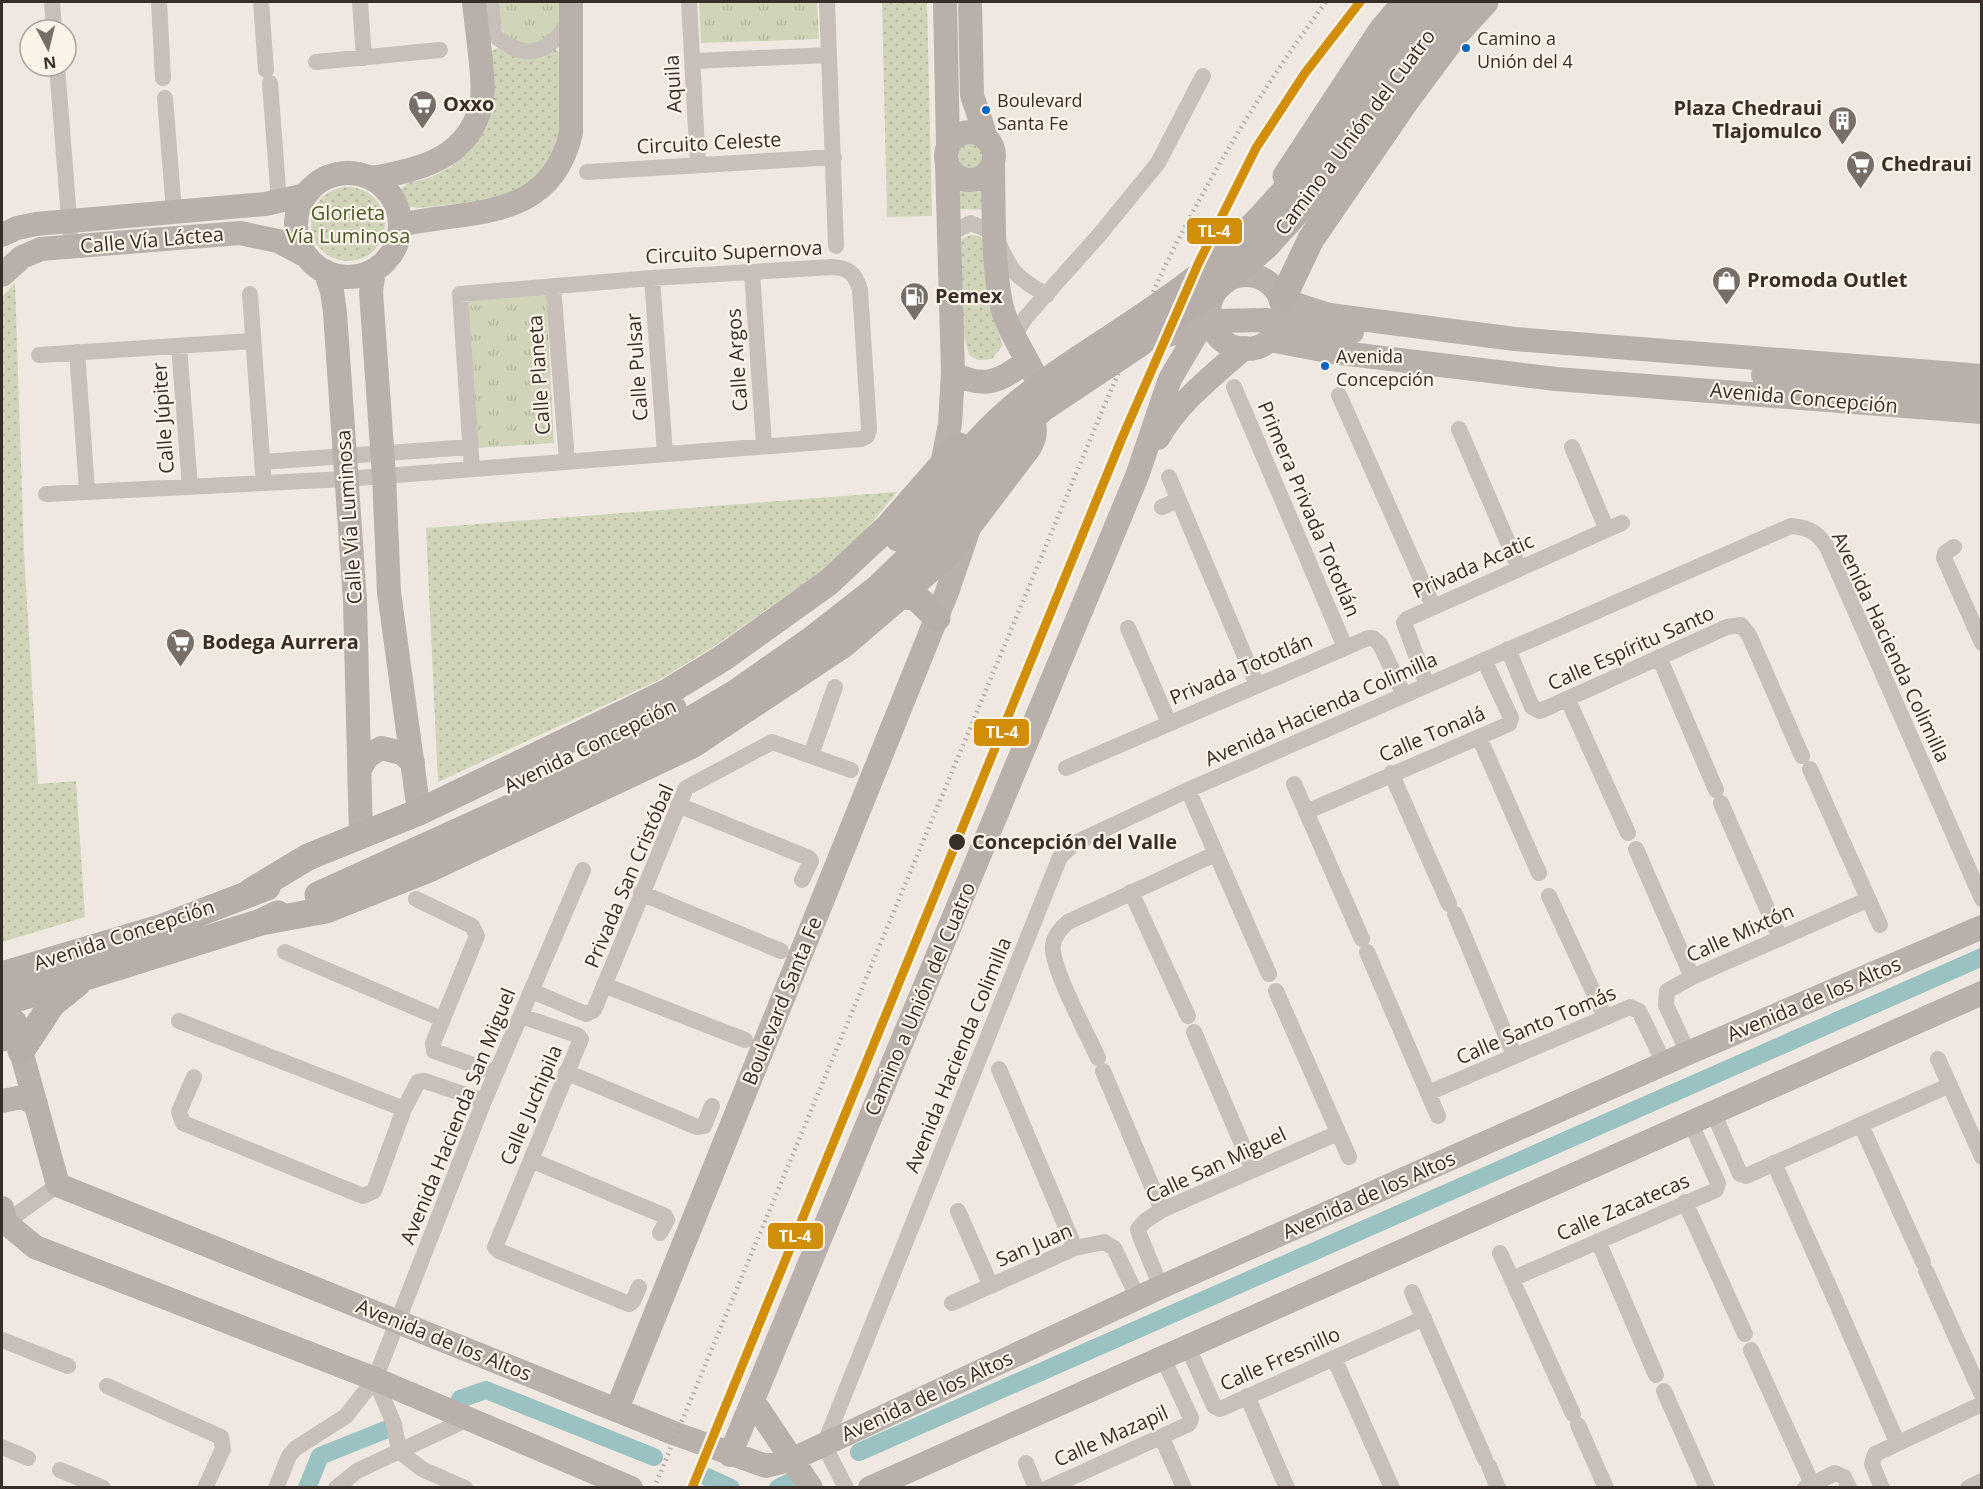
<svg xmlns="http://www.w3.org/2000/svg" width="1983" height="1489" font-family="'Open Sans',sans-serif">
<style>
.grass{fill:url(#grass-dots)}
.park{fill:url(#park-tufts)}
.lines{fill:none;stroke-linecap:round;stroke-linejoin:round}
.canal{stroke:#9bc2c2;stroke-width:18}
.street{stroke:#c7c0ba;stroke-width:16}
.secondary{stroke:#b8b0aa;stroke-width:24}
.primary{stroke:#b6aea9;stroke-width:27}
.rail{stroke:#afa9a4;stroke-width:4.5;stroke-dasharray:1.5 4.5;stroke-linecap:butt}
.secondary-bridge{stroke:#b8b0aa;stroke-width:24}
.primary-bridge{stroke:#b6aea9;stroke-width:27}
.rail-1-casing{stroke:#fbf2e8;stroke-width:14}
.rail-1{stroke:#d18e08;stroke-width:9}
.bus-dot{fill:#0065bd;stroke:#fbf2e8;stroke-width:2}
.stop-dot{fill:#392d27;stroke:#fbf2e8;stroke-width:2}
.labels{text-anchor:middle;stroke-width:4.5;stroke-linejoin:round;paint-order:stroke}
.bus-label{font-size:18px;fill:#392d27;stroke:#fbf2e8;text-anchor:start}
.street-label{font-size:20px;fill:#392d27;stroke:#fbf2e8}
.poi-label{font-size:20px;font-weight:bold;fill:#392d27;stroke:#fbf2e8;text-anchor:start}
.park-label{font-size:20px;fill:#485929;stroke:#fbf2e8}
.stop-label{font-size:20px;font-weight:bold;fill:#392d27;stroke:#fbf2e8;text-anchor:start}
.line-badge{stroke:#fbf2e8;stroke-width:2}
.badge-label{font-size:16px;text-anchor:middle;font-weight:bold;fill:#fff}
</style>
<defs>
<pattern id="grass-dots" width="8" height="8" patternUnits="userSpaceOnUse" patternTransform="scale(1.5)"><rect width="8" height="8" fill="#d0d5b9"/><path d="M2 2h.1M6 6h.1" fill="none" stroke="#b3b79f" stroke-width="1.8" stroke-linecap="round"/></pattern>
<pattern id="park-tufts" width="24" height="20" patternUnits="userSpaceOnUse" patternTransform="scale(1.5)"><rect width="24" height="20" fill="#d0d5b9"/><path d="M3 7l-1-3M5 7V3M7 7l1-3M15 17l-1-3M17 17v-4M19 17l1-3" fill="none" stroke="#b3b79f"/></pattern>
</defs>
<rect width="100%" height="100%" fill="#eee8e1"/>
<!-- grass -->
<path class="grass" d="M882,2H927L932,216L887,217Z
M497,48C520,56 533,64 555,49L562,54L566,121L548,164L526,187L503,199L417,208L406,205L400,197L401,189L408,183L429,178L451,167L471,149L490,52Z
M954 156a16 16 0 1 1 32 0a16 16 0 1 1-32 0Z
M311 224a37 37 0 1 1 74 0a37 37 0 1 1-74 0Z
M959,188L972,192L984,191L985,210L959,209Z
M971,235L979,236L987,243L988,304L1003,345L992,359L978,360L969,355L960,322L959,245L963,238Z
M15,283L24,552L38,784L76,781L85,917L2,942V297Z
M897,492L865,531L819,573L716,645L659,680L438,782L426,528Z"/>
<!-- park -->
<path class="park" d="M497,2H560L561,24L540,44C506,47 499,33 497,2Z
M699,2H817L819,39L701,43Z
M546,293L554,443L476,448L468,297Z"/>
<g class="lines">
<!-- canal -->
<path class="canal" d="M460,1399L486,1390L654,1457
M859,1452L1982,957
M707,1477L731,1488
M307,1488L320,1456L385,1430
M778,1488L790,1482"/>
<!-- street -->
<path class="street" d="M52,2L54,30
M159,2L163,78
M261,2L266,70
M360,2L364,58
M491,2L494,35C527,63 551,53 571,18
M689,2L698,165
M827,2L836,246
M694,61L828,55
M316,62L440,50
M57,66L70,231
M270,83L279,202
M165,98L174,212
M587,172L834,157
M950,233L971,223L994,233C1010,269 1012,276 1047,295
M752,272L764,445
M652,278L665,453
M553,286L567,461
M250,294L263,473
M1013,337L1026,317L1100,234L1158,163L1203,76
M179,346L190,487
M77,352L87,490
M39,355L252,341
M1234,387L1345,647
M1339,395L1433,606
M1459,429L1519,568
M1572,447L1607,530
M262,462L470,447
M1169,477L1257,685
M46,494L345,479L861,439L867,436L869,429L860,290C855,273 849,268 832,267L652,278L460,294L472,469
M1162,507L1178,500
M1954,547L1945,553L1944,558L1982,643
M1128,628L1169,723
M1508,649L1532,707L1540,711L1727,627L1741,625L1749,635L1802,756
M1659,657L1716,790
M1427,685L1404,623L1407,619L1622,523
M1568,700L1628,833
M1479,737L1539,873
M811,755L835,687
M1066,768L1368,638H1373L1380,644L1404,695
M1810,769L1880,925
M1391,773L1449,904
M1294,784L1362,939
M1188,790L1269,974
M1721,803L1780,938
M678,805L809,858L811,861L802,880
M1306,812L1509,724L1511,718L1484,660
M1636,849L1692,977
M1131,892L1188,1016
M641,893L781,951
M1549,896L1605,1017
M416,899L472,926L477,936L433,1043L434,1051L496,1073
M1455,914L1514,1055
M285,952L442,1019
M1367,952L1438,1116
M604,985L745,1040
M532,991L586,1014L594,1010L686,788L772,742L851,770
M1276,991L1349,1157
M521,1016L577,1035L581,1039L495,1247L499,1251L629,1304L633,1301L639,1287
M179,1021L404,1109
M1194,1032L1253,1170
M1688,1053L1666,1005L1667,991L1692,977L1867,900
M1098,1058C1088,1035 1050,966 1053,945C1054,936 1061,928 1068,922L1215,854
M1938,1059L1982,1157
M999,1069L1075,1248
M1103,1071L1162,1210
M566,1072L697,1127L704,1126L712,1106
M194,1077L179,1112L183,1123L363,1196L374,1191L404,1109L418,1082L425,1081L484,1101
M1428,1093L1630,1007L1639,1011L1664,1063
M1713,1112L1740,1174L1746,1176L1950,1085
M1861,1125L1923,1262
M531,1160L665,1216L667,1220L660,1233
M1774,1163L1837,1304
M1685,1202L1745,1334
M958,1211L991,1286
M2,1225L58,1185
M1598,1241L1656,1375
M1500,1253L1573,1414
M1926,1271L1982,1395
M1512,1279L1716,1190L1718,1183L1690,1122
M1161,1287L1139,1234L1138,1229L1145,1221L1162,1210L1338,1133
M1412,1292L1485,1459
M952,1303L1075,1248L1104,1242L1114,1248L1138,1298
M1839,1309L1897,1442
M2,1340L68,1366
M1187,1345L1214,1406L1220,1409L1424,1318
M1751,1350L1812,1484
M1334,1358L1392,1488
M375,1379L394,1424L399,1451
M107,1386L221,1437L223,1449L205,1488
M1664,1391L1707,1488
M1247,1396L1287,1488
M1578,1425L1606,1488
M1162,1438L1184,1488
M2,1447L28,1458
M399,1451L422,1469L465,1488
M1026,1463L1036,1488
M1489,1466L1498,1488
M60,1470L103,1488
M276,1488L289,1456L296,1448L346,1416L375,1379L484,1101L583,870
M336,1488L357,1471L470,1418
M846,1488L824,1445L1060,857L1075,843L1188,790L1791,526C1810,528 1817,532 1827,547L1982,899
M1048,1488L1189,1424L1191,1418L1162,1356
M1805,1488L1835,1473L1844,1477L1849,1488
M1882,1488L1872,1464L1875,1454L1982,1404
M1968,1488L1982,1481"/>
<!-- secondary -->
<path class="secondary" d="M945,2L948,147
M970,2L972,95L987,140
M946 156a24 24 0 1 1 48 0a24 24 0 1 1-48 0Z
M993,164C994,209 992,258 1001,303C1007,335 1044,379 1044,405
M296 225a52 52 0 1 1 104 0a52 52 0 1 1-104 0Z
M371,178C420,170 472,158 482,99C485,77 476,26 474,2
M400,225C470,209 550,223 571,133V2
M2,235L17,228L36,224L265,204L306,195
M374,270L371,292L384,476L389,592L419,812
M325,271L332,291L335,313L355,601L361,836
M2,275L22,257L41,249L240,233L278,241L306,256
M1209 312a37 37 0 1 1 74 0a37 37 0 1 1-74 0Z
M1282,300L1329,315L1515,339L1982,376
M1270,340L1333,352L1556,379L1982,412
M953,373C983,389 1001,382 1025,362
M1763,375L1982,395
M1158,438C1178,402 1214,375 1244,348
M941,470L950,424L953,373L947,163
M360,769L367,757L381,748L402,753L413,763
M21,1051L58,1185L676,1434L766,1466L793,1459L1161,1287L1688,1053L1982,927
M2,1101L22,1097L36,1104
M2,1208L6,1223L35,1247L375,1379L631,1488
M753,1401L811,1488
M617,1409L947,592L968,531
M730,1455L1137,476L1170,379L1209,313
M870,1488L1982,993"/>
<!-- primary -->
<path class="primary" d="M1364,88L1430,2
M1381,99L1429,33L1457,2
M1286,176L1382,30L1406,2
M1282,300L1311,239L1405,102L1454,36L1485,2
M901,595L917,598L937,618
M597,746L673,708
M250,892L308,857L419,812L666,693L723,658L829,582L889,526L959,446
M318,895L648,745L737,692L814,638L878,588L912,555
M261,922L326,910L429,869L692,745L844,644L901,595L948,553L1029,446C1038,429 1033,415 1014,410
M2,975L160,928L267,887
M2,1003L261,922L278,914
M2,1038L14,1023
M21,1051L52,1004L77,984"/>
<!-- rail -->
<path class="rail" d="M654,1488L1105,404C1129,350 1150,294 1177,242C1220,158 1270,77 1326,2"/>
<!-- secondary-bridge -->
<path class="secondary-bridge" d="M1155,339L1214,321L1265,320L1352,332"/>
<!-- primary-bridge -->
<path class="primary-bridge" d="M898,538C933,497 968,447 1008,412C1067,360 1139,325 1200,275C1265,222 1315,156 1364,88
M912,555L1006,443L1043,408L1136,346L1217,287L1265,247L1298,211L1381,99"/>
<defs>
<path id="rail-1" d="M692,1488L1122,438L1199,262L1256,148L1305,73L1360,2"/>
</defs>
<!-- rail-1 casing -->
<use href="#rail-1" class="rail-1-casing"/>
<!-- rail-1 -->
<use href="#rail-1" class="rail-1"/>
</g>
<!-- icons -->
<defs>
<symbol id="supermarket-pin" viewBox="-11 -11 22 30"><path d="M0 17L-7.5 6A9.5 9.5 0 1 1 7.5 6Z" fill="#786e68" stroke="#fbf2e8"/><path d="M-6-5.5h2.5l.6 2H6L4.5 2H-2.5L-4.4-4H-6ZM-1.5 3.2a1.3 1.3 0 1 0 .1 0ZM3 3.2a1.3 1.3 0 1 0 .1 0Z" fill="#fff"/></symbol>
<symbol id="building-pin" viewBox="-11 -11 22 30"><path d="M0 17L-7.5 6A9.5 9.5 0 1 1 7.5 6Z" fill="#786e68" stroke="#fbf2e8"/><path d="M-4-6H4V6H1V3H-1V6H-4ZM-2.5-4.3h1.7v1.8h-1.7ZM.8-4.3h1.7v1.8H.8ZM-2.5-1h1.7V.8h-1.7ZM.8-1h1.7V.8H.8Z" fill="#fff"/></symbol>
<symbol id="shop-pin" viewBox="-11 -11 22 30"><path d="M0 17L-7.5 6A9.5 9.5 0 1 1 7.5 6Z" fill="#786e68" stroke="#fbf2e8"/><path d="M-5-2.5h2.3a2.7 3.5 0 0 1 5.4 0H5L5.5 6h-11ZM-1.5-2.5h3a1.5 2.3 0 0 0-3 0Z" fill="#fff"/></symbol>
<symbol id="fuel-pin" viewBox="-11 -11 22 30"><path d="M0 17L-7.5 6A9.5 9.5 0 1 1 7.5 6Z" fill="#786e68" stroke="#fbf2e8"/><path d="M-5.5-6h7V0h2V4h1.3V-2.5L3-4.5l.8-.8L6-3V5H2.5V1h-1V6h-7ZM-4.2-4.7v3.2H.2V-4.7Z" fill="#fff"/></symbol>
</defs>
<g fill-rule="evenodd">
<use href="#supermarket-pin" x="406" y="88" width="33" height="45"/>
<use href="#building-pin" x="1826" y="104" width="33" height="45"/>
<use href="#supermarket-pin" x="1844" y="148" width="33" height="45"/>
<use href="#shop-pin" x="1710" y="264" width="33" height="45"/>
<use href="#fuel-pin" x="898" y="280" width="33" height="45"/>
<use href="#supermarket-pin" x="164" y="626" width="33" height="45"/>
</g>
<!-- markers -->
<g class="bus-dot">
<circle cx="1466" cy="48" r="5"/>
<circle cx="986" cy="110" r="5"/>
<circle cx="1325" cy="366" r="5"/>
</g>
<circle class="stop-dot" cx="957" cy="842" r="9"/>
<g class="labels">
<!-- bus labels -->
<g class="bus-label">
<text x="1477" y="45">Camino a<tspan x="1477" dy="23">Unión del 4</tspan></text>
<text x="997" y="107">Boulevard<tspan x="997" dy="23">Santa Fe</tspan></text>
<text x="1336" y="363">Avenida<tspan x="1336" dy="23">Concepción</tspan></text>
</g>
<!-- street labels -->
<g class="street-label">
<text transform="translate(673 84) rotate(-93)" y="7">Aquila</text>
<text transform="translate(1355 132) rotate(-53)" y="7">Camino a Unión del Cuatro</text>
<text transform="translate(709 143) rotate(-3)" y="7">Circuito Celeste</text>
<text transform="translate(152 240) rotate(-5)" y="7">Calle Vía Láctea</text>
<text transform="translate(734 252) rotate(-3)" y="7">Circuito Supernova</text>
<text transform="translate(737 360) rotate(-94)" y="7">Calle Argos</text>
<text transform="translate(637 367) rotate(-94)" y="7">Calle Pulsar</text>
<text transform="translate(539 375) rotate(-94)" y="7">Calle Planeta</text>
<text transform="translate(1804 398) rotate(5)" y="7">Avenida Concepción</text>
<text transform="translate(163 418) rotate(-94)" y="7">Calle Júpiter</text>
<text transform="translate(1309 509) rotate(67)" y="7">Primera Privada Tototlán</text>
<text transform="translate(349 517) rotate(-94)" y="7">Calle Vía Luminosa</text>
<text transform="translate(1473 566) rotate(-24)" y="7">Privada Acatic</text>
<text transform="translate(1891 647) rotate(65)" y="7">Avenida Hacienda Colimilla</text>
<text transform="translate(1631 648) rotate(-24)" y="7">Calle Espíritu Santo</text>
<text transform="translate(1241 669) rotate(-23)" y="7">Privada Tototlán</text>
<text transform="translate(1321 709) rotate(-24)" y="7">Avenida Hacienda Colimilla</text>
<text transform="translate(1432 734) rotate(-23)" y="7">Calle Tonalá</text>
<text transform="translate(590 746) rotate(-26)" y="7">Avenida Concepción</text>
<text transform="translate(629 876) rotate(-67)" y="7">Privada San Cristóbal</text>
<text transform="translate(1740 933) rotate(-24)" y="7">Calle Mixtón</text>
<text transform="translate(124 935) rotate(-18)" y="7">Avenida Concepción</text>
<text transform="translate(920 999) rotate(-67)" y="7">Camino a Unión del Cuatro</text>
<text transform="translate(1814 999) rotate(-23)" y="7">Avenida de los Altos</text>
<text transform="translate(782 1001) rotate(-68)" y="7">Boulevard Santa Fe</text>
<text transform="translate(1536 1025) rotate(-23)" y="7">Calle Santo Tomás</text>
<text transform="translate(958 1055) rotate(-68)" y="7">Avenida Hacienda Colimilla</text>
<text transform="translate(531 1105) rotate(-67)" y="7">Calle Juchipila</text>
<text transform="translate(458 1116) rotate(-68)" y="7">Avenida Hacienda San Miguel</text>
<text transform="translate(1216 1165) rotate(-25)" y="7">Calle San Miguel</text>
<text transform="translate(1369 1195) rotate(-24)" y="7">Avenida de los Altos</text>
<text transform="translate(1623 1207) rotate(-23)" y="7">Calle Zacatecas</text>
<text transform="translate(1034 1245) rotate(-23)" y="7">San Juan</text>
<text transform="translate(444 1340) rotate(22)" y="7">Avenida de los Altos</text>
<text transform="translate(1280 1359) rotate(-24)" y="7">Calle Fresnillo</text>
<text transform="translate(927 1396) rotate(-25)" y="7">Avenida de los Altos</text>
<text transform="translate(1111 1436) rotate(-24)" y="7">Calle Mazapil</text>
</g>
<!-- poi labels -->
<g class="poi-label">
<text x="443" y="111">Oxxo</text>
<text x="1822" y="115" text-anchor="end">Plaza Chedraui<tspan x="1822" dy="23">Tlajomulco</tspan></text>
<text x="1881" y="171">Chedraui</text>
<text x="1747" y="287">Promoda Outlet</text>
<text x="935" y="303">Pemex</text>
<text x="202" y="649">Bodega Aurrera</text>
</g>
<!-- park labels -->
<g class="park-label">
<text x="348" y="220">Glorieta<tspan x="348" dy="23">Vía Luminosa</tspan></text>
</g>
<!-- stop labels -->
<g class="stop-label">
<text x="972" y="849">Concepción del Valle</text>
</g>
</g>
<g class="line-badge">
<rect x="1186" y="217" width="57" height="28" rx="6" fill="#d18e08"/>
<rect x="973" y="718" width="57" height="29" rx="6" fill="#d18e08"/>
<rect x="767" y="1222" width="57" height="28" rx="6" fill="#d18e08"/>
</g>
<g class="badge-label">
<text x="1214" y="237">TL-4</text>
<text x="1002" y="738">TL-4</text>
<text x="795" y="1242">TL-4</text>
</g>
<!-- border -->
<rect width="1983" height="1489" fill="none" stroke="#392d27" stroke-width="6"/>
<!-- north arrow -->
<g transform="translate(48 48) rotate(173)"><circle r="28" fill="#fbf2e8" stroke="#ada39b" stroke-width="1.5"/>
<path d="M0-4.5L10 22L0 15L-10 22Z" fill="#786e68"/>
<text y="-9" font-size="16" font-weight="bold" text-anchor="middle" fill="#392d27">N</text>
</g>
</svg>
